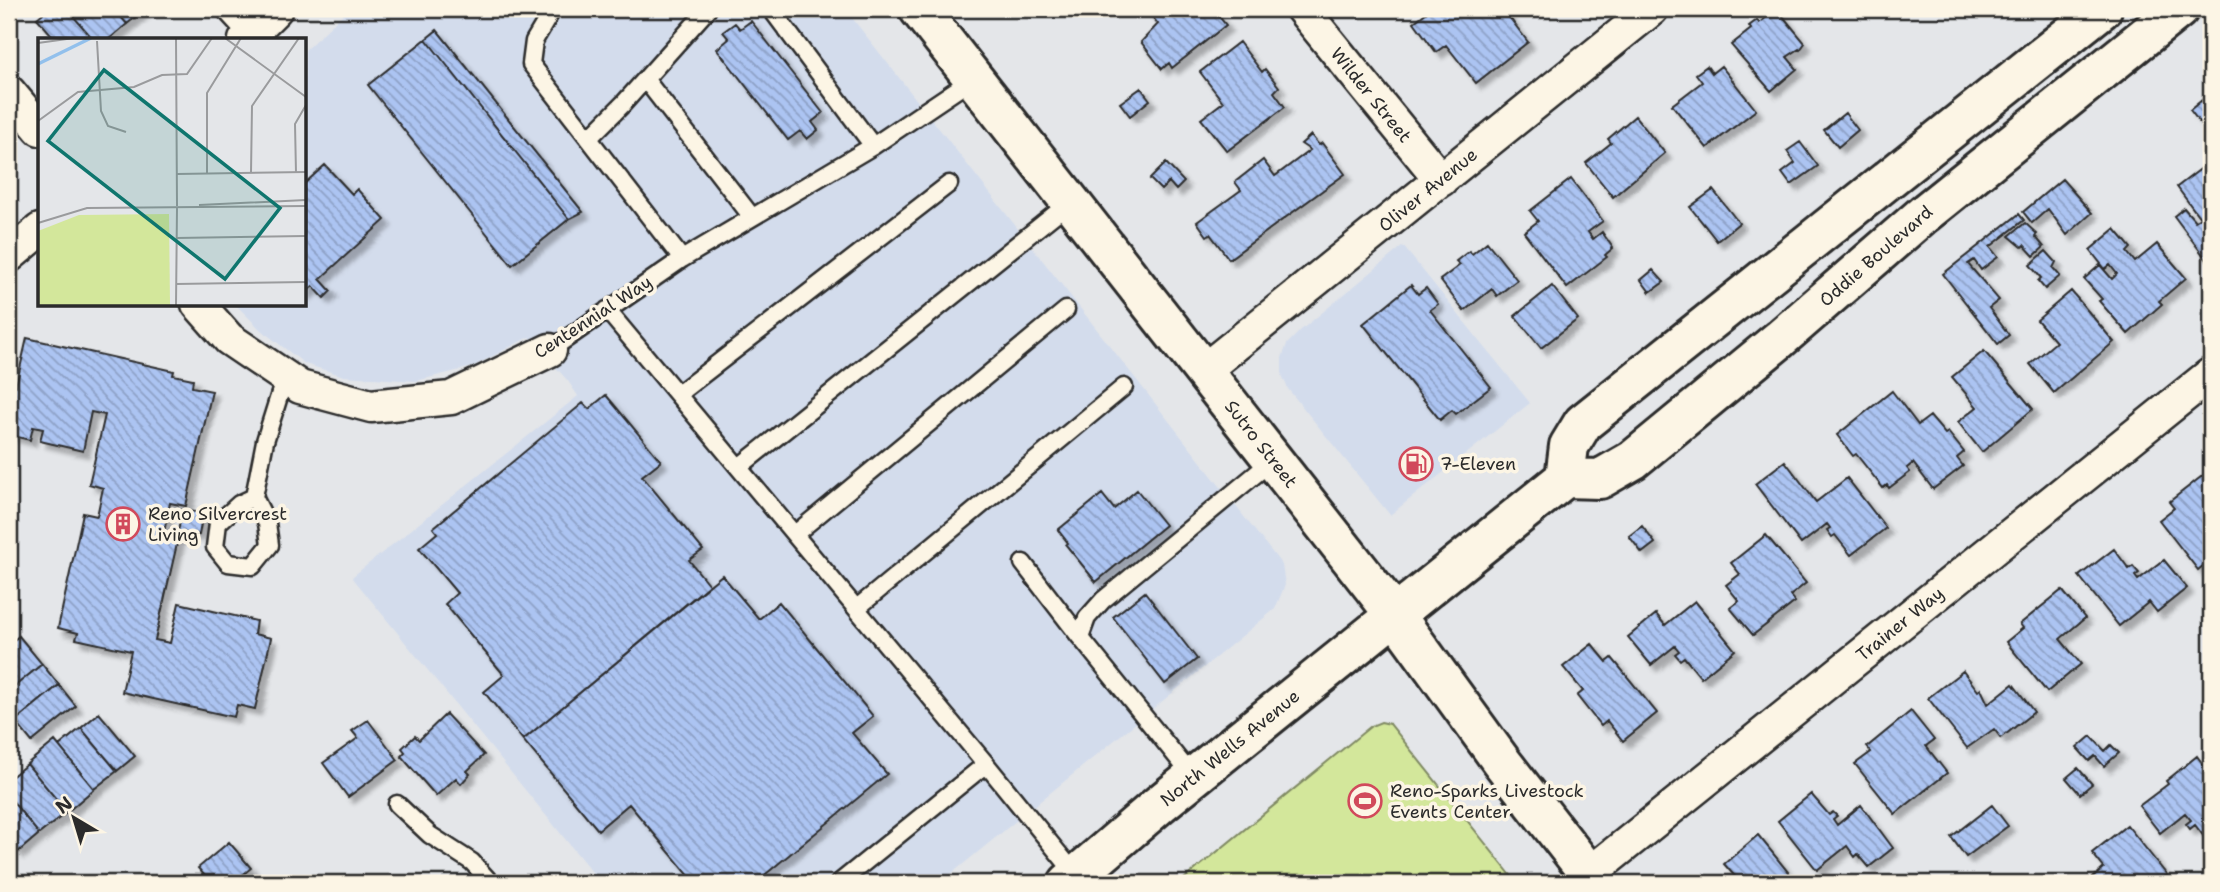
<svg xmlns="http://www.w3.org/2000/svg" width="2220" height="892" font-family="'Shantell Sans',sans-serif">
<style>
.built{fill:#d3dcec}
.green{fill:#d3e79b;stroke:#7f8963;stroke-width:2}
.building{fill:url(#building-back-hatch);stroke:#2b2b2b;stroke-width:2;filter:url(#shadow)}
.lines{fill:none;stroke-linecap:round;stroke-linejoin:round}
.lane-casing{stroke:#2b2b2b;stroke-width:21}
.street-casing{stroke:#2b2b2b;stroke-width:37}
.secondary-casing{stroke:#2b2b2b;stroke-width:44}
.lane{stroke:#fcf5e5;stroke-width:16}
.street{stroke:#fcf5e5;stroke-width:32}
.secondary{stroke:#fcf5e5;stroke-width:38}
.labels{text-anchor:middle;stroke-width:7;stroke-linejoin:round;paint-order:stroke}
.street-label{font-size:18px;fill:#2b2b2b;stroke:#fcf5e5}
.poi-label{font-size:18px;fill:#2b2b2b;stroke:#fcf5e5;text-anchor:start}
.inset-river{fill:none;stroke:#92c0ec;stroke-width:3.5}
.inset-road{fill:none;stroke:#9a9b9d;stroke-width:2}
.view{fill:#0f766e;fill-opacity:0.15;stroke:#0f766e;stroke-width:3.5}
.inset-edge{fill:none;stroke:#2b2b2b;stroke-width:3.5}
</style>
<defs>
<pattern id="building-back-hatch" width="6" height="6" patternUnits="userSpaceOnUse" patternTransform="scale(1.75)"><rect width="6" height="6" fill="#acc4f2"/><path d="M-1 5l2 2M0 0l6 6M5-1l2 2" fill="none" stroke="#8c9fc4"/></pattern>
<filter id="shadow"><feDropShadow dx="6" dy="6" stdDeviation="2" flood-color="#0004"/></filter>
</defs>
<rect width="100%" height="100%" fill="#e4e6e9"/>
<filter id="ink" filterUnits="userSpaceOnUse"><feTurbulence type="fractalNoise" baseFrequency=".0143" numOctaves="2"/><feDisplacementMap in="SourceGraphic" scale="14" xChannelSelector="R" yChannelSelector="G"/><feConvolveMatrix kernelMatrix="1 2 1 2 8 2 1 2 1" color-interpolation-filters="sRGB"/></filter>
<g filter="url(#ink)">
<!-- built -->
<path class="built" d="M349,9H845L1282,565L1285,585L1275,609L940,883H601L352,577L578,396L568,381L529,337L472,367L416,381L344,376L305,364L261,330L236,305L304,304L305,50Z
M1403,246L1530,403L1390,515L1288,389L1282,375V358L1287,344L1301,330Z"/>
<!-- green -->
<path class="green" d="M1381,722L1390,724L1517,883H1179L1371,726Z"/>
<!-- building -->
<path class="building" d="M48,9H67L94,40H56L37,18Z
M67,9H114L127,24L108,40H94Z
M114,9H145L127,24Z
M1146,9H1213L1226,25L1172,68L1169,63L1162,69L1141,42L1158,24Z
M1431,9H1503L1528,42L1476,83L1446,45L1436,52L1414,22Z
M1777,9L1805,43L1800,50L1799,49L1787,57L1797,69L1771,91L1731,45L1751,29L1749,26L1757,20L1759,23Z
M751,21L823,113L812,122L818,130L807,139L800,131L788,140L717,49L729,39L723,32L735,23L740,29Z
M437,30L583,212L569,219L426,39Z
M426,39L569,219L512,265L368,85Z
M1239,42L1262,72L1265,69L1279,87L1274,92L1285,107L1227,151L1201,119L1223,102L1200,72Z
M1707,66L1712,73L1721,66L1756,110L1707,148L1672,105L1702,82L1696,74Z
M1141,88L1150,100L1130,116L1120,103Z
M2202,100L2211,112V134L2209,135L2190,110Z
M1845,113L1858,130L1838,147L1824,130Z
M1635,116L1665,153L1613,197L1586,163L1611,143L1608,139Z
M1311,135L1319,145L1322,143L1345,174L1229,259L1210,234L1207,236L1197,222L1241,190L1235,182L1263,160L1275,176L1310,150L1301,144Z
M1800,142L1818,166L1791,185L1782,173L1795,163L1787,151Z
M2211,161V257L2207,260L2174,216L2184,208L2195,221L2200,218L2177,187Z
M1166,163L1184,182L1176,190L1169,182L1161,190L1150,179Z
M325,165L352,194L357,189L385,220L320,279L331,291L324,298L313,286L304,294V184Z
M1571,179L1603,221L1588,232L1593,239L1602,232L1613,248L1605,255L1607,257L1567,288L1524,232L1538,221L1530,211Z
M2062,179L2092,213L2067,235L2048,209L2032,223L2023,212Z
M1713,190L1739,223L1717,241L1690,207Z
M2019,214L2024,220L1990,247L1998,257L1981,270L1974,260L1968,264L1999,300L1989,308L2009,335L1998,344L1943,274Z
M2025,223L2037,234L2035,236L2044,247L2034,256L2024,245L2022,247L2009,236Z
M2115,229L2131,248L2127,252L2135,262L2157,244L2186,278L2159,301L2162,304L2128,334L2099,301L2102,299L2084,279L2100,265L2112,279L2117,274L2110,265L2105,269L2090,250Z
M1487,242L1517,280L1497,296L1492,289L1464,311L1440,280L1460,265L1456,261L1469,251L1472,254Z
M2046,251L2056,262L2053,268L2060,276L2045,289L2038,281L2041,278L2030,265Z
M1653,270L1664,282L1650,292L1641,280Z
M1411,285L1418,294L1426,288L1438,304L1430,310L1491,387L1456,414L1452,410L1440,420L1363,324Z
M1552,286L1578,319L1541,348L1515,316Z
M2071,291L2114,342L2054,393L2030,364L2056,342L2037,320Z
M27,338L174,371L173,375L193,379L192,387L212,391L186,506L170,503L164,532L179,535L155,640L170,643L179,603L256,621L254,634L271,638L255,709L237,705L234,717L122,692L131,651L76,639L78,633L58,628L83,513L97,516L103,488L89,484L105,415L91,412L83,451L40,441L43,429L33,427L30,440L9,435V385L16,386Z
M1984,351L2033,409L1982,452L1958,422L1977,407L1952,377Z
M1892,391L1918,425L1930,416L1945,434L1948,432L1964,452L1957,458L1963,466L1933,489L1913,463L1907,468L1910,472L1889,488L1887,485L1883,488L1856,454L1853,456L1837,435Z
M606,395L661,461L642,476L703,550L689,560L709,585L523,740L484,692L504,675L445,604L457,593L419,548L437,533L433,528L583,403L589,409Z
M1785,461L1816,502L1847,478L1886,528L1851,555L1835,535L1832,537L1827,530L1830,528L1827,524L1801,544L1755,484Z
M2211,469V559L2198,570L2159,520L2174,508L2169,502Z
M1137,490L1165,525L1096,582L1066,545L1068,543L1058,530L1102,494L1114,509Z
M182,510L203,513L199,535L178,532Z
M1642,526L1655,543L1642,553L1629,536Z
M1766,535L1806,583L1790,596L1795,602L1753,635L1730,608L1739,601L1726,585L1740,574L1731,563Z
M2114,549L2129,569L2133,566L2139,573L2135,576L2138,580L2164,560L2187,588L2157,612L2149,602L2119,626L2079,576Z
M722,575L759,619L779,602L873,716L852,733L887,774L755,883H695L629,804L598,830L523,740Z
M2062,590L2085,618L2060,639L2081,664L2047,692L2006,642L2023,628L2020,624Z
M1145,592L1197,659L1165,684L1113,617Z
M1695,601L1735,650L1701,678L1684,657L1680,660L1675,654L1679,651L1675,646L1651,665L1628,637L1656,614L1665,625Z
M19,636L42,664L9,691V644Z
M1592,644L1607,662L1612,658L1617,664L1657,713L1623,741L1607,721L1601,726L1577,696L1583,691L1563,667Z
M42,664L59,685L15,721L9,713V691Z
M1963,671L1978,691L1981,689L1988,704L2013,684L2034,712L2001,738L1994,729L1967,748L1928,698Z
M59,685L76,706L32,742L15,721Z
M1911,711L1934,740L1926,746L1947,773L1895,814L1855,764L1871,752L1867,747Z
M99,713L135,756L117,771L81,728Z
M446,714L484,755L467,771L470,774L461,784L456,778L436,796L401,756L405,752L402,748L415,736L419,740Z
M368,720L398,760L348,797L323,763L358,738L352,731Z
M81,728L117,771L94,789L59,746Z
M2091,736L2105,751L2111,745L2119,753L2104,766L2095,756L2089,761L2077,748Z
M55,741L94,789L67,812L27,764Z
M2197,756L2211,775V846L2195,825L2190,829L2186,824L2191,820L2185,813L2160,833L2139,806L2168,784L2166,781Z
M27,764L67,812L39,834L9,797V779Z
M2078,768L2092,784L2080,794L2066,778Z
M1811,794L1829,815L1833,812L1837,816L1833,819L1837,825L1861,805L1893,848L1869,867L1858,854L1855,857L1847,846L1817,870L1778,821Z
M9,797L39,834L18,852L9,842Z
M1992,805L2008,826L1966,857L1951,837Z
M2127,825L2167,875L2156,883H2087L2104,868L2092,853Z
M1758,835L1797,883H1737L1739,881L1724,864Z
M229,842L251,868L233,883H211L198,868Z
M587,874L594,883H569L580,875L582,877Z"/>
<g class="lines">
<defs>
<path id="lane" d="M224,9L249,36
M553,9L534,41L531,64L682,259
M771,9L873,146
M645,79L752,217
M589,138L623,104L708,9
M607,310L986,764L839,883
M550,350L682,259L873,146L974,78
M678,394L949,184
M739,467L1070,202
M254,497L239,504L218,523L215,547L228,563L253,566L270,545L267,523L254,497L265,441L285,377
M795,534L1066,310
M1023,563L1080,637
M857,608L1124,387
M986,764L1077,876
M1193,777L1080,637L1087,618L1103,600L1273,460
M397,804L430,835L472,862L491,883"/>
<path id="street" d="M1302,9L1441,180
M245,40L276,9
M9,92L40,129
M9,256L40,230
M198,304L229,339L300,387L371,406L451,398L550,350
M1203,371L1652,9
M1589,874L2211,374"/>
<path id="secondary" d="M919,9L1395,615L1501,761L1596,883
M1565,478L1569,446L1583,423L2102,9
M1068,883L1160,804L1565,478L1600,479L1633,460L1780,339L1924,214L2179,9"/>
</defs>
<!-- lane casing -->
<use href="#lane" class="lane-casing"/>
<!-- street casing -->
<use href="#street" class="street-casing"/>
<!-- secondary casing -->
<use href="#secondary" class="secondary-casing"/>
<!-- lane -->
<use href="#lane" class="lane"/>
<!-- street -->
<use href="#street" class="street"/>
<!-- secondary -->
<use href="#secondary" class="secondary"/>
</g>
</g>
<!-- icons -->
<defs>
<symbol id="fuel-ring" viewBox="-11 -11 22 22"><circle r="9.5" fill="#fcf5e5" stroke="#d1495b" stroke-width="1.5"/><path d="M-5.5-6h7V0h2V4h1.3V-2.5L3-4.5l.8-.8L6-3V5H2.5V1h-1V6h-7ZM-4.2-4.7v3.2H.2V-4.7Z" fill="#d1495b"/></symbol>
<symbol id="building-ring" viewBox="-11 -11 22 22"><circle r="9.5" fill="#fcf5e5" stroke="#d1495b" stroke-width="1.5"/><path d="M-4-6H4V6H1V3H-1V6H-4ZM-2.5-4.3h1.7v1.8h-1.7ZM.8-4.3h1.7v1.8H.8ZM-2.5-1h1.7V.8h-1.7ZM.8-1h1.7V.8H.8Z" fill="#d1495b"/></symbol>
<symbol id="stadium-ring" viewBox="-11 -11 22 22"><circle r="9.5" fill="#fcf5e5" stroke="#d1495b" stroke-width="1.5"/><path d="M0-5a6.5 5 0 1 0 0 10a6.5 5 0 1 0 0-10ZM-3.5-1.8h7v3.6h-7Z" fill="#d1495b"/></symbol>
</defs>
<g fill-rule="evenodd">
<use href="#fuel-ring" x="1397" y="445" width="38" height="38"/>
<use href="#building-ring" x="104" y="505" width="38" height="38"/>
<use href="#stadium-ring" x="1346" y="782" width="38" height="38"/>
</g>
<g class="labels">
<!-- street labels -->
<g class="street-label">
<text transform="translate(1371 95) rotate(51)" y="6">Wilder Street</text>
<text transform="translate(1428 190) rotate(-39)" y="6">Oliver Avenue</text>
<text transform="translate(1876 256) rotate(-41)" y="6">Oddie Boulevard</text>
<text transform="translate(593 317) rotate(-33)" y="6">Centennial Way</text>
<text transform="translate(1261 444) rotate(52)" y="6">Sutro Street</text>
<text transform="translate(1900 624) rotate(-39)" y="6">Trainer Way</text>
<text transform="translate(1230 748) rotate(-39)" y="6">North Wells Avenue</text>
</g>
<!-- poi labels -->
<g class="poi-label">
<text x="1440" y="470">7-Eleven</text>
<text x="148" y="520">Reno Silvercrest<tspan x="148" dy="21">Living</tspan></text>
<text x="1390" y="797">Reno-Sparks Livestock<tspan x="1390" dy="21">Events Center</tspan></text>
</g>
</g>
<!-- overview -->
<g transform="translate(38 38)">
<rect width="268" height="268" fill="#e4e6e9"/>
<path d="M131,176L132,267H0V193L41,177Z" fill="#d3e79b"/>
<path class="inset-river" d="M0,26L53,0"/>
<path class="inset-road" d="M138,0L139,168M187,0L268,59M59,3L63,73L70,88L88,94M0,5L36,0M0,83L40,54L96,49L124,37L149,36L174,0M213,135L214,68L261,0M258,135L257,86L268,67M139,136L268,134M169,136V55L203,0M161,167L268,162M0,185L49,170L268,168M138,200L268,198M138,246L268,244M138,267L139,170"/>
<path class="view" d="M66,32L242,170L187,241L10,103Z"/>
<rect width="268" height="268" class="inset-edge"/>
</g>
<!-- margin -->
<rect width="2220" height="892" fill="none" stroke="#fcf5e5" stroke-width="35"/>
<rect x="18" y="18" width="2185" height="857" fill="none" stroke="#2b2b2b" stroke-width="2.5" filter="url(#ink)"/>
<!-- north arrow -->
<g transform="translate(74 818) rotate(322)" stroke="#fcf5e5" stroke-width="5" paint-order="stroke">
<path d="M0-5L12 26L0 18L-12 26Z" fill="#2b2b2b"/>
<text y="-10" font-size="19" font-weight="bold" text-anchor="middle" fill="#2b2b2b">N</text>
</g>
</svg>
